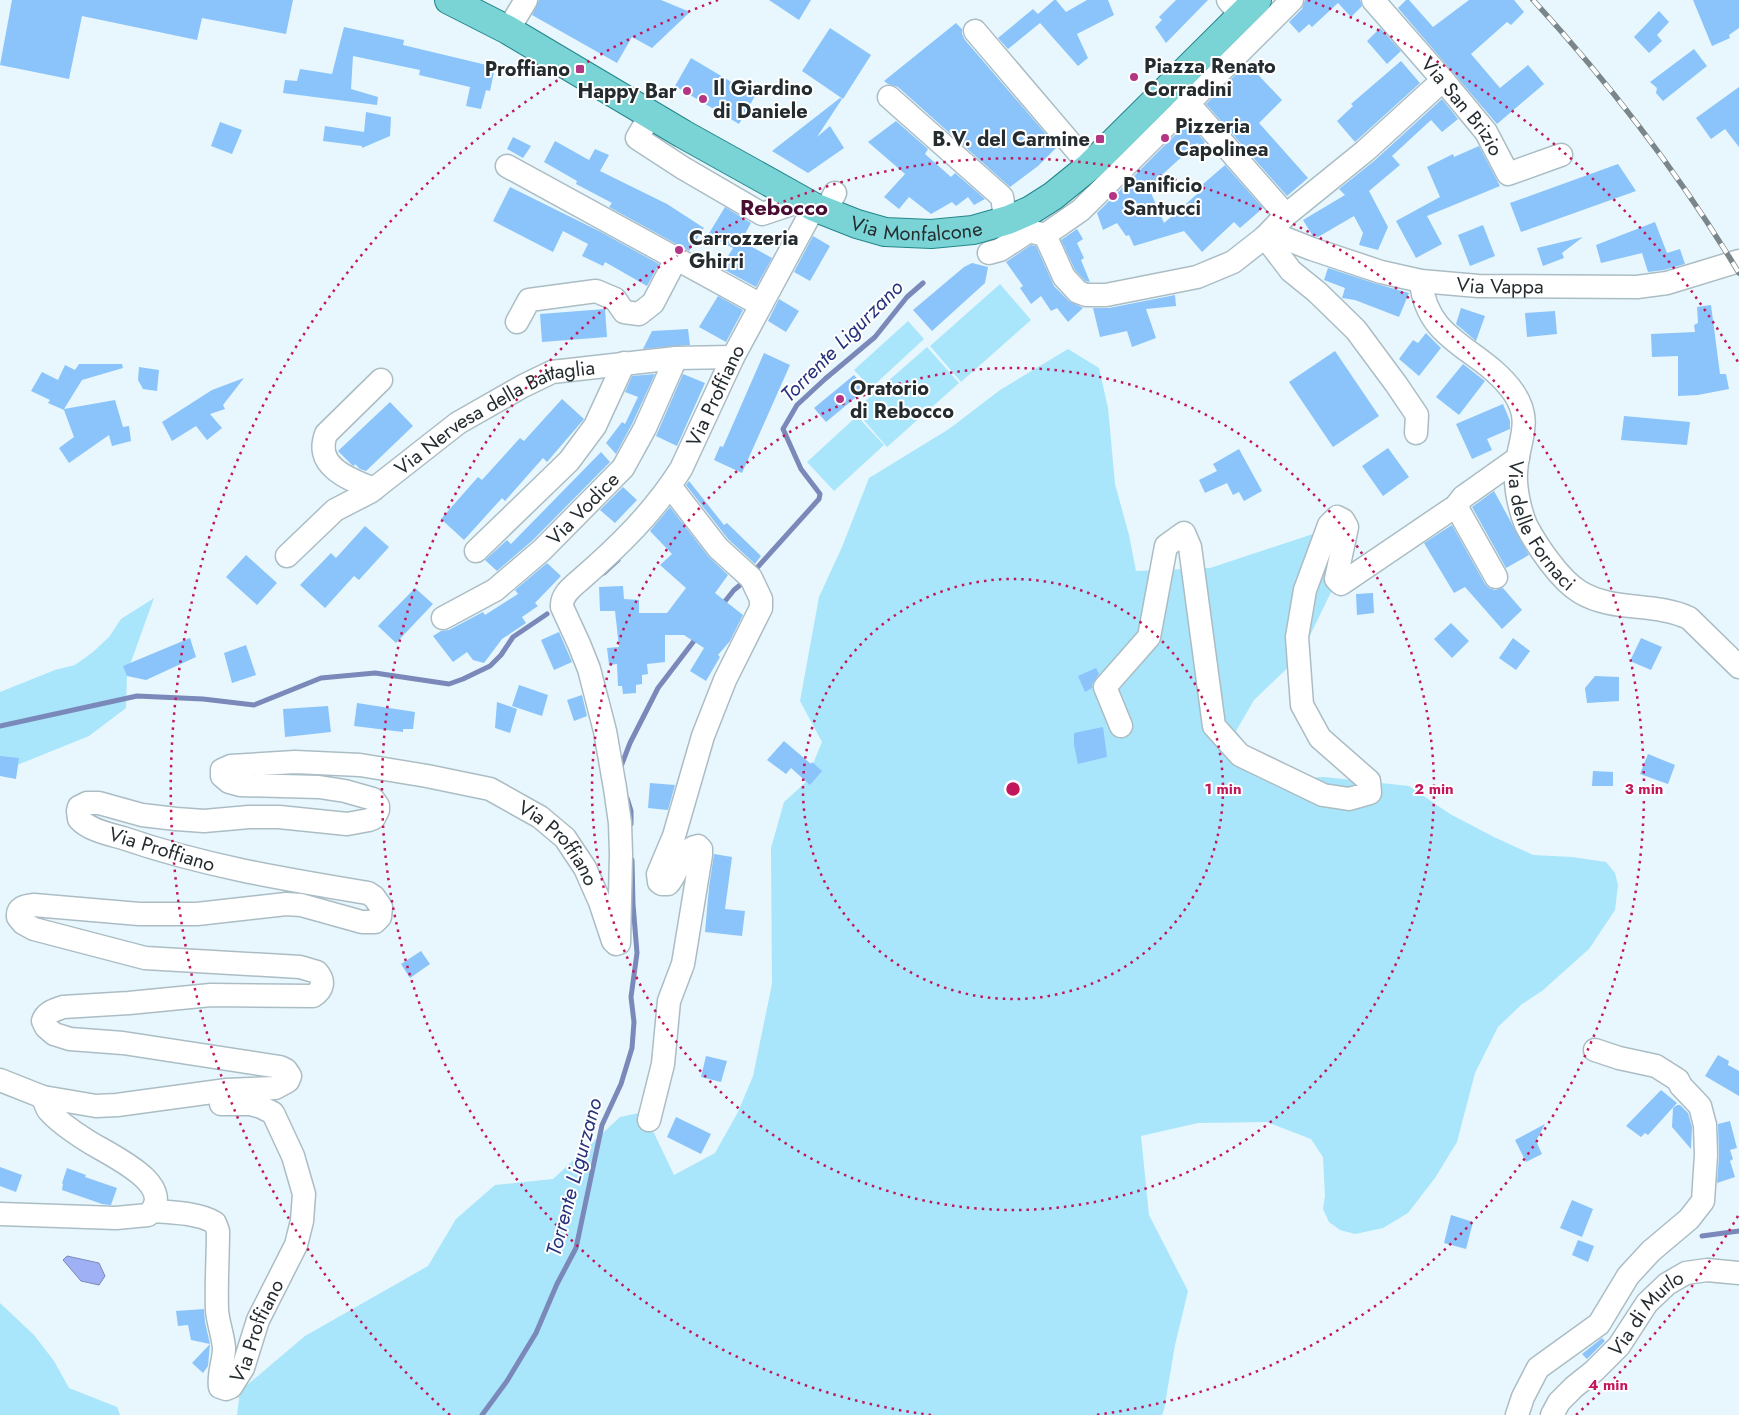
<svg xmlns="http://www.w3.org/2000/svg" width="1739" height="1415" font-family="Jost,sans-serif">
<style>
.green{fill:#a9e5fb}
.water{fill:#9fb1f4;stroke:#7a89b9}
.lines{fill:none;stroke-linecap:round;stroke-linejoin:round}
.stream{stroke:#7a89b9;stroke-width:5}
.building{fill:#8ac4fa}
.minor-casing{stroke:#abbdc4;stroke-width:25}
.major-casing{stroke:#23868a;stroke-width:30}
.minor{stroke:#fff;stroke-width:22}
.major{stroke:#7ad4d6;stroke-width:28}
.rail-casing{stroke:#7b868a;stroke-width:5.5}
.rail{stroke:#fff;stroke-width:4;stroke-dasharray:11;stroke-linecap:butt}
.ring{fill:none;stroke:#c2185b;stroke-width:2.5;stroke-dasharray:2.5 5}
.poi-dot{fill:#b33583;stroke:#fff;stroke-width:2}
.labels{text-anchor:middle;stroke-width:4;stroke-linejoin:round;paint-order:stroke}
.poi-label{font-size:20px;font-weight:bold;fill:#252c2f;stroke:#fff;text-anchor:start}
.street-label{font-size:20px;fill:#252c2f;stroke:#fff}
.water-label{font-size:21px;font-style:italic;fill:#27327d;stroke:#fff}
.quarter-label{font-size:22px;font-weight:bold;fill:#490c33;stroke:#fff}
.centre{fill:#c2185b;stroke:#fff;stroke-width:2.5}
.ring-label{font-size:15px;text-anchor:middle;font-weight:bold;fill:#c2185b;stroke:#fff;stroke-width:4;stroke-linejoin:round;paint-order:stroke}
</style>
<rect width="100%" height="100%" fill="#e8f7fd"/>
<!-- green -->
<path class="green" d="M1000,284L1031,320L961,382L930,346Z
M908,321L924,339L871,388L854,370Z
M927,347L959,383L887,447L855,410Z
M1068,349L1099,368L1108,408L1115,484L1129,535L1136,571L1210,568L1316,533L1334,586L1300,656L1254,700L1236,731L1273,780L1324,777L1409,786L1450,814L1494,837L1533,855L1572,857L1606,862L1615,873L1618,885L1615,910L1589,949L1542,991L1522,1004L1498,1027L1475,1073L1457,1142L1435,1178L1408,1213L1383,1228L1355,1234L1340,1230L1329,1222L1323,1209L1325,1196L1323,1157L1311,1139L1267,1122L1198,1123L1141,1136L1149,1215L1188,1291L1175,1345L1164,1410L1162,1415H237L240,1391L305,1336L428,1266L456,1219L495,1185L553,1179L620,1117L644,1112L674,1175L715,1153L738,1112L753,1076L772,984L771,848L784,802L805,783L822,742L800,701L819,597L842,547L869,478L949,429L1000,390Z
M857,416L884,445L834,491L807,462Z
M154,598L127,673L126,708L89,736L0,772V692L55,670L75,665L93,652L109,637L121,619Z
M0,1303L34,1335L54,1361L69,1388L117,1407L120,1415H0Z"/>
<!-- water -->
<path class="water" d="M67,1256L99,1263L105,1276L99,1285L81,1281L63,1260Z"/>
<g class="lines">
<!-- stream -->
<path class="stream" d="M756,569L819,499L820,494L801,469L783,429L797,405L825,379L875,337L907,297L923,283
M604,573L618,560
M722,605L734,590L745,581
M0,726L137,696L203,699L254,705L321,678L375,673L449,684L463,679L490,666L501,655L513,637L547,614
M620,769L630,743L658,688L697,637
M627,798L631,811V824
M1702,1236L1739,1231
M482,1415L507,1381L536,1333L557,1284L576,1248L602,1125L621,1084L632,1048L634,1022L631,997L637,953L633,904L632,860"/>
</g>
<!-- building -->
<path class="building" d="M12,0H293L286,34L202,18L197,40L82,16L69,79L0,65Z
M539,0H661L690,12L652,48L632,37L617,63L532,15Z
M769,0H811L799,20Z
M1054,0H1056L1066,12L1087,0H1108L1114,15L1077,34L1088,58L1078,66L1040,23L1008,49L998,38L1033,9L1038,14Z
M1176,0H1208L1166,43L1155,27L1162,20L1159,17Z
M1305,0H1360L1362,6L1351,17L1338,3L1312,27L1309,24L1299,33L1289,22L1302,9Z
M1406,0H1409L1433,27L1469,0H1514L1524,12L1511,25L1507,22L1471,54L1500,88L1528,65L1544,84L1497,124L1398,8Z
M1693,0H1739V28L1729,35L1730,38L1712,46Z
M1659,11L1669,22L1657,35L1662,41L1649,53L1634,37Z
M956,23L962,29V34L965,40L1057,147L1038,166L1010,187L898,87L888,84L884,81Z
M344,27L404,40L403,45L495,67L490,91L486,90L481,109L466,106L470,87L419,75L420,70L353,56L351,89L378,97L377,105L283,93L285,80L297,81L300,69L332,74Z
M830,28L871,55L843,99L802,71Z
M1380,28L1401,51L1387,64L1367,41Z
M1694,49L1707,66L1663,101L1656,93L1657,88L1650,82Z
M691,58L755,96L739,124L675,86Z
M1401,61L1420,83L1355,142L1337,121L1353,106L1351,104Z
M1247,63L1282,100L1259,123L1308,178L1287,196L1206,104Z
M1739,87V147L1725,129L1711,139L1696,118Z
M840,98L842,99L817,137L830,126L844,148L808,173L772,151Z
M1442,99L1458,119L1442,132L1431,120L1392,156L1400,165L1369,191L1388,227L1378,250L1359,245L1363,233L1354,216L1318,237L1312,235L1303,220L1345,195L1339,189L1374,161Z
M366,112L391,117L390,136L362,148V146L323,141L325,126L364,132Z
M896,121L928,149L925,154L951,177L955,173L985,199L974,205L968,197L956,206L952,202L931,214L909,197L899,209L884,197L905,174L868,142Z
M220,122L242,130L232,154L211,146Z
M1188,122L1205,142L1201,147L1197,143L1153,183L1157,188L1151,193L1164,223L1204,188L1202,185L1225,165L1263,208L1240,228L1234,222L1202,252L1184,231L1134,246L1129,235L1126,236L1117,223L1103,230L1097,213Z
M513,137L531,146L523,158L507,149Z
M555,141L589,160L595,149L609,155L600,171L667,204L704,228L689,251L609,207L612,203L576,184L577,181L544,162Z
M1479,146L1500,186L1427,216L1442,244L1416,258L1396,221L1440,197L1427,167L1453,154L1454,157Z
M1618,164L1636,191L1521,232L1510,203Z
M510,187L599,231L659,264L647,286L605,262L603,266L582,256L588,244L563,231L553,252L493,221Z
M725,207L751,223L741,241L772,258L756,287L721,268L733,248L708,235Z
M1655,222L1667,253L1680,249L1685,264L1664,270L1648,272L1642,253L1601,263L1596,245Z
M1483,225L1495,256L1470,266L1458,235Z
M1077,229L1083,239L1077,243L1084,258L1081,260L1090,282L1085,281L1075,270L1061,240Z
M813,236L830,246L810,281L794,272Z
M1583,237L1562,253L1564,258L1543,266L1537,248Z
M1031,245L1036,246L1054,286L1069,301L1083,308L1068,322L1057,308L1051,311L1041,296L1031,304L1020,288L1023,286L1006,262Z
M972,263L988,267L985,283L932,331L913,310L964,267Z
M1328,268L1377,284L1409,293L1399,317L1355,300L1342,298L1345,288L1324,280Z
M1175,295L1176,306L1146,309L1156,338L1132,347L1127,331L1100,337L1093,308H1109Z
M718,296L743,310L726,342L699,327Z
M779,299L799,311L786,332L768,321Z
M1711,305L1720,374H1726L1729,389L1698,395L1678,396V356L1652,357L1651,334L1695,332L1694,325L1698,323L1697,307Z
M1461,308L1485,316L1476,341L1456,324Z
M605,309L607,337L542,342L540,314Z
M1555,311L1557,334L1527,337L1525,313Z
M688,329L690,345L643,349L652,331Z
M1426,333L1441,348L1419,376L1399,359L1413,340L1418,343Z
M1335,351L1379,416L1333,447L1289,382Z
M764,353L790,365L742,473L714,460L720,446L723,447Z
M79,364H122L123,368L82,380L64,409L115,400L123,427L129,426L131,441L112,446L109,435L69,463L59,448L74,437L64,410L48,403L50,400L31,391L42,372L58,380L65,365L75,370Z
M1463,364L1485,381L1459,415L1436,397Z
M139,367L159,370L157,391L143,389L138,380Z
M655,374L633,422L616,454L606,443L622,422L625,424L638,397L625,392L632,376Z
M683,374L705,383L677,446L656,436Z
M854,375L866,389L826,422L814,408Z
M244,378L223,405L225,409L210,414L222,428L207,440L196,426L172,441L162,422L212,390Z
M562,399L584,419L547,462L543,458L505,501L502,498L464,540L441,519L478,477L482,480L520,438L524,441Z
M390,402L413,426L366,471L360,469L355,464L354,466L352,465L338,451Z
M1503,404L1510,421V429L1487,439L1492,450L1472,459L1456,424Z
M1624,416L1690,422L1687,445L1621,440Z
M1388,448L1409,477L1383,496L1362,466Z
M1239,449L1262,491L1244,501L1239,492L1233,495L1227,483L1205,493L1199,480L1217,471L1213,464Z
M601,452L610,462L533,540L497,571L485,560L507,540L511,544Z
M689,481L724,525L727,523L761,556L755,564L728,539L686,485Z
M623,487L637,500L615,523L600,510Z
M1494,491L1529,555L1506,568L1472,507Z
M670,507L708,556L728,575L715,593L743,615L730,641L718,655L720,657L706,681L690,671L704,648L684,635H665V662L647,664L648,674L642,675V684L636,685V693L623,694L622,686H618L617,664L609,665L607,648L619,647L615,611H600L599,587L623,586L624,599L639,600V613H667L686,588L660,565L672,554L650,531Z
M1452,525L1485,584L1489,588L1495,590L1503,588L1522,610L1502,629L1465,587L1454,593L1424,543Z
M365,526L389,547L359,580L354,576L325,608L300,585L331,553L336,558Z
M246,555L277,583L257,605L226,577Z
M547,563L561,576L535,603L538,606L522,617L526,623L502,639L484,663L473,660L467,652L453,662L433,636L441,631L449,630L483,612L485,615L518,594L515,590Z
M415,588L433,604L396,643L378,626Z
M1373,593L1374,613L1357,615L1356,594Z
M1451,623L1469,641L1452,658L1434,639Z
M559,632L572,662L554,670L541,640Z
M190,638L196,657L146,680L127,676L123,666Z
M1513,638L1530,651L1516,670L1499,658Z
M1641,638L1662,647L1651,670L1630,661Z
M246,645L256,675L232,683L224,653Z
M1096,668L1099,674L1092,684V688L1085,692L1078,676Z
M1595,676L1619,677V701L1587,703L1585,688Z
M519,685L548,695L542,716L512,706Z
M582,695L587,716L574,721L567,700Z
M497,702L517,709L510,733L495,728Z
M357,703L415,712L413,729H403V732L354,726Z
M328,706L331,732L285,737L283,709Z
M1103,727L1107,757L1078,764L1074,745V733Z
M784,741L811,764L812,762L822,771L810,785L791,768L786,774L767,760Z
M1648,754L1675,765L1668,784L1640,774Z
M0,756L19,758L16,779L0,776Z
M1593,771L1613,772V786H1592Z
M650,783L675,785L668,810L648,808Z
M714,854L732,857L725,909L745,911L742,936L705,932L709,887Z
M421,951L430,964L410,978L401,964Z
M1718,1055L1729,1061L1728,1065L1739,1071V1096L1705,1076Z
M706,1056L727,1061L721,1082L701,1077Z
M1661,1090L1677,1103L1648,1135L1645,1133L1641,1137L1626,1126Z
M1677,1105H1680L1688,1113L1692,1127L1691,1149L1672,1127L1673,1108Z
M676,1117L711,1134L701,1154L667,1137Z
M1730,1121L1737,1148L1730,1150L1733,1159L1730,1161L1735,1177L1717,1183L1719,1156L1718,1124Z
M1545,1124L1536,1141L1542,1154L1526,1162L1515,1140Z
M0,1167L22,1175L16,1192L0,1186Z
M67,1168L86,1175L85,1177L117,1188L111,1205L102,1204L62,1190L63,1184L62,1183Z
M1572,1200L1593,1209L1582,1237L1560,1228Z
M1451,1215L1473,1222L1466,1249L1444,1243Z
M1578,1240L1594,1246L1588,1262L1572,1255Z
M204,1309L205,1322L210,1344L191,1340L188,1325L178,1326L176,1311Z
M1602,1338L1605,1341L1587,1359L1582,1354Z
M210,1344L208,1366L203,1373L192,1363Z"/>
<g class="lines">
<defs>
<g id="minor">
<path d="M1228,0L1242,16"/>
<path id="s1" d="M1373,0L1443,80L1486,132L1508,174L1561,155"/>
<path d="M508,30L526,0"/>
<path d="M975,31L1090,166"/>
<path d="M1177,93L1188,103L1286,215"/>
<path d="M889,97L1002,197L1004,210L1008,220"/>
<path d="M651,114L637,138L683,168L762,214L804,200"/>
<path d="M507,166L761,305"/>
<path d="M825,212L835,193"/>
<path d="M1045,235L1064,277L1078,292L1086,295H1106L1197,277L1233,262L1265,237L1286,215L1365,151L1443,80"/>
<path d="M1045,235L1081,210L1292,0"/>
<path id="s2" d="M1265,237L1284,238L1312,249L1381,272L1421,281L1478,286L1637,287L1667,283L1739,261"/>
<path d="M1265,237L1291,271L1317,292L1356,330L1396,384L1417,415L1416,433"/>
<path d="M989,253L1000,250L1029,231L1045,235"/>
<path id="s3" d="M1421,281C1426,343 1483,348 1514,393C1534,423 1517,442 1516,473C1515,488 1520,511 1526,525C1537,546 1560,580 1580,592C1613,612 1655,602 1689,618L1739,667"/>
<path d="M517,322L529,300L596,291L615,299L624,312L639,314L653,303L676,259"/>
<path d="M374,489C349,479 314,467 326,434L381,380"/>
<path d="M1456,506L1496,577"/>
<path d="M476,551L569,461L595,426L624,363"/>
<path id="s4" d="M287,556L335,510L370,492L458,423L523,386L552,372L676,358L733,357"/>
<path id="s5" d="M443,618L495,590L542,550L623,468L645,428L676,358"/>
<path d="M1121,726L1105,687L1149,637L1166,546L1184,533L1190,547L1214,726L1240,755L1323,795L1349,799L1370,793L1369,781L1320,738L1302,705L1297,637L1305,590L1329,525L1337,517L1343,520L1347,527L1336,579L1341,584L1456,506L1463,497L1518,458"/>
<path id="s6" d="M0,1080L43,1097L96,1106L117,1105L227,1090L275,1088L288,1081L290,1076L286,1070L280,1067L123,1043L70,1039L54,1034L46,1027L43,1021C46,1012 55,1010 63,1007L129,1003L211,995L313,996C323,990 325,981 317,972L300,967L145,958L34,929L23,923L18,917C17,907 25,906 34,905L139,914H197L286,904L301,905L362,922H375L380,917L381,907L374,897L368,893C284,879 204,866 123,838C109,834 89,830 79,819L78,811L79,807L87,803H99L142,815L176,819L204,821L249,817H279L347,824L369,820L374,818L378,810V806L373,799L345,791L319,787L240,785L229,782L222,776V770L231,766L295,762L360,765L427,776L490,789L540,817L565,838L585,868L600,902L613,941L616,944L619,943L621,854L620,823L615,788L605,731L589,669L579,644L562,607C561,595 572,587 580,580C619,546 653,513 681,469L733,357L814,207"/>
<path d="M649,1120L663,1064L669,1001L683,964L701,855V849L698,846C680,849 679,873 668,884H662L659,882L658,874L674,836L703,736L725,680L761,608V599L751,578L718,548L670,486"/>
<path id="s7" d="M152,1211C170,1212 200,1213 215,1223L218,1231C218,1257 216,1284 217,1310C218,1323 223,1335 224,1348C224,1361 218,1374 220,1387L226,1389L231,1387L243,1368L258,1320L296,1245L302,1221L304,1194L293,1156L273,1113L261,1107L250,1104H221"/>
<path d="M0,1214L116,1218L148,1215C180,1184 105,1153 86,1140C75,1133 58,1121 49,1111C46,1108 45,1102 43,1097"/>
<path d="M1517,1415L1523,1397L1538,1368L1599,1324L1628,1276L1651,1251L1689,1219L1703,1201L1706,1155L1705,1125L1700,1106L1681,1086L1678,1080L1656,1066L1619,1058L1595,1050"/>
<path id="s8" d="M1552,1415L1559,1402L1574,1387L1594,1371L1619,1346L1647,1303L1667,1284L1686,1273L1707,1270L1739,1273"/>
</g>
<g id="major">
<path id="s9" d="M449,0L508,30L683,134L814,207L857,224L885,232L931,234L973,230L1008,220L1031,210L1053,196L1090,166L1257,0"/>
</g>
</defs>
<!-- minor casing -->
<use href="#minor" class="minor-casing"/>
<!-- major casing -->
<use href="#major" class="major-casing"/>
<!-- minor -->
<use href="#minor" class="minor"/>
<!-- major -->
<use href="#major" class="major"/>
<defs>
<path id="rail" d="M1533,0C1610,84 1680,175 1739,273"/>
</defs>
<!-- rail casing -->
<use href="#rail" class="rail-casing"/>
<!-- rail -->
<use href="#rail" class="rail"/>
</g>
<!-- distance rings -->
<g class="ring">
<circle cx="1013" cy="789" r="210"/>
<circle cx="1013" cy="789" r="421"/>
<path d="M931 1415A631 631 0 1 1 1095 1415"/>
<path d="M1738 1216A842 842 0 0 1 1576 1415M450 1415A842 842 0 0 1 718 0M1308 0A842 842 0 0 1 1738 362"/>
</g>
<!-- markers -->
<g class="poi-dot">
<rect x="575" y="64" width="10" height="10" rx="2.5"/>
<circle cx="1134" cy="77" r="5"/>
<circle cx="687" cy="91" r="5"/>
<circle cx="703" cy="99" r="5"/>
<circle cx="1165" cy="138" r="5"/>
<rect x="1095" y="134" width="10" height="10" rx="2.5"/>
<circle cx="1113" cy="196" r="5"/>
<circle cx="679" cy="250" r="5"/>
<circle cx="840" cy="399" r="5"/>
</g>
<g class="labels">
<!-- poi labels -->
<g class="poi-label">
<text x="1144" y="73">Piazza Renato<tspan x="1144" dy="23">Corradini</tspan></text>
<text x="570" y="76" text-anchor="end">Proffiano</text>
<text x="713" y="95">Il Giardino<tspan x="713" dy="23">di Daniele</tspan></text>
<text x="677" y="98" text-anchor="end">Happy Bar</text>
<text x="1175" y="133">Pizzeria<tspan x="1175" dy="23">Capolinea</tspan></text>
<text x="1090" y="146" text-anchor="end">B.V. del Carmine</text>
<text x="1123" y="192">Panificio<tspan x="1123" dy="23">Santucci</tspan></text>
<text x="689" y="245">Carrozzeria<tspan x="689" dy="23">Ghirri</tspan></text>
<text x="850" y="395">Oratorio<tspan x="850" dy="23">di Rebocco</tspan></text>
</g>
<!-- street labels -->
<g class="street-label">
<text dy="7" stroke="none"><textPath href="#s1" startOffset="139">Via San Brizio</textPath></text>
<text dy="7" stroke="none"><textPath href="#s9" startOffset="526">Via Monfalcone</textPath></text>
<text dy="7" stroke="none"><textPath href="#s2" startOffset="242">Via Vappa</textPath></text>
<text dy="7" stroke="none"><textPath href="#s6" startOffset="3464">Via Proffiano</textPath></text>
<text dy="7" stroke="none"><textPath href="#s4" startOffset="254">Via Nervesa della Battaglia</textPath></text>
<text dy="7" stroke="none"><textPath href="#s5" startOffset="179">Via Vodice</textPath></text>
<text dy="7" stroke="none"><textPath href="#s3" startOffset="292">Via delle Fornaci</textPath></text>
<text dy="7" stroke="none"><textPath href="#s6" startOffset="2731">Via Proffiano</textPath></text>
<text transform="translate(162 849) rotate(17)" y="7">Via Proffiano</text>
<text dy="7" stroke="none"><textPath href="#s8" startOffset="140">Via di Murlo</textPath></text>
<text dy="7" stroke="none"><textPath href="#s7" startOffset="304">Via Proffiano</textPath></text>
</g>
<!-- water labels -->
<g class="water-label">
<text transform="translate(842 341) rotate(-45)" y="7">Torrente Ligurzano</text>
<text transform="translate(574 1177) rotate(-75)" y="7">Torrente Ligurzano</text>
</g>
<!-- quarter labels -->
<g class="quarter-label">
<text x="784" y="215">Rebocco</text>
</g>
</g>
<circle cx="1013" cy="789" r="8" class="centre"/>
<g class="ring-label">
<text x="1223" y="794">1 min</text>
<text x="1434" y="794">2 min</text>
<text x="1644" y="794">3 min</text>
<text x="1608" y="1390">4 min</text>
</g>
</svg>
